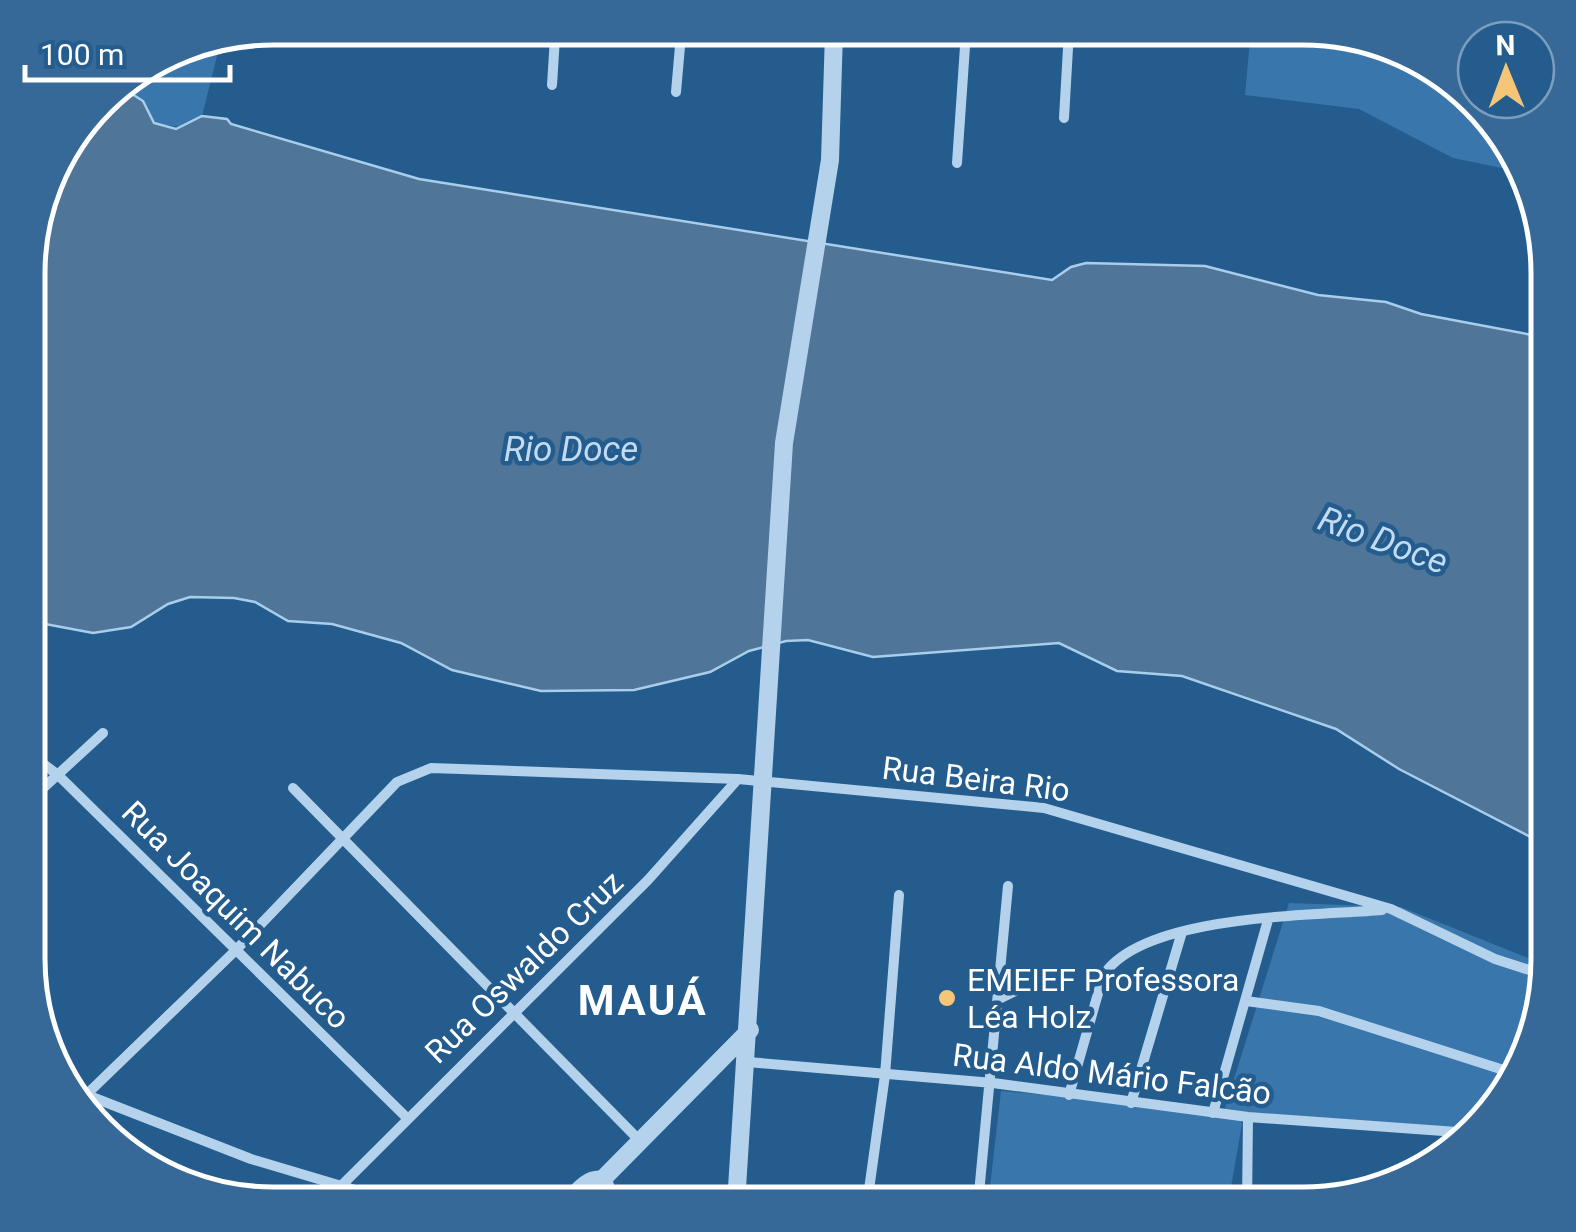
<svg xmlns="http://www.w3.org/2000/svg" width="1576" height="1232" font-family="Roboto,sans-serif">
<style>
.green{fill:#3976ab}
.water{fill:#4f7698;stroke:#a9ceec;stroke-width:2.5}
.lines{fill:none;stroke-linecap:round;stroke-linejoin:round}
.minor{stroke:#b4d2eb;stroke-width:10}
.tertiary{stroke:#b4d2eb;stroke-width:18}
.rail-casing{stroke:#fff;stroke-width:8}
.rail{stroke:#245c8e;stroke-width:4;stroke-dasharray:11;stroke-linecap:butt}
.poi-dot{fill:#f6c678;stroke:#245c8e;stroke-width:4}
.labels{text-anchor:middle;stroke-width:9;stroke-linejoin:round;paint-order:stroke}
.street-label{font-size:32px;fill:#fff;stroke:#245c8e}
.poi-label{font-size:32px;fill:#fff;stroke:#245c8e;text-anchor:start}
.water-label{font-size:35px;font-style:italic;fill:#c1dcf2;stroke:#245c8e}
.district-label{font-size:42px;font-weight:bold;letter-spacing:2.5px;fill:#fff;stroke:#245c8e}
.rim{fill:none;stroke:#fff;stroke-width:5}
</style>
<rect width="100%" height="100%" fill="#245c8e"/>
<!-- green -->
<path class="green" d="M1318,28L1396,46L1465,89L1526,173L1453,158L1359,109L1245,95L1251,29Z
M221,40L202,116L186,128L154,123L138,97L118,85L194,41Z
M1289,903L1401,907L1548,966C1548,1015 1516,1101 1476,1129L1238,1116L1242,1124L1228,1204H988L1001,1091L1224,1111Z"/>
<!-- water -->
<path class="water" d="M118,85L143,101L154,123L176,129L202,116L227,119L231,124L419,179L1052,280L1071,267L1086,263L1205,266L1318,295L1386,302L1421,314L1548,338V846L1399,769L1336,729L1182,676L1117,671L1059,643L873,657L808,640L786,641L749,651L710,672L634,690L541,691L452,670L401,643L332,624L288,621L255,602L234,598L190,597L168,604L131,627L93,633L29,621L30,241L60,151Z"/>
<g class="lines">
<!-- minor -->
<path class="minor" d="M552,85L555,37
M676,92L681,35
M1064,118L1069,31
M957,163L966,32
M29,753L58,775L406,1117
M293,788L638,1139
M28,802L103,733
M1001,998L1055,972
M1246,1001L1319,1011L1516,1074
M748,1062L993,1083L1248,1117L1471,1133
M69,1088L251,1159L402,1204
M86,1095L236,950L397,782L431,768L738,779L1044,808L1391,909L1495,959L1548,976
M1069,1095L1103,976C1142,914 1313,916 1382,910
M1131,1103L1182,932
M1213,1113L1268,920
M341,1186L648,880L738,779
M394,1199L437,1204
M561,1204C573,1191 585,1172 604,1176L609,1185L600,1204
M867,1204L885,1075L899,895
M978,1204L1008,886
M1247,1204L1248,1117"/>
<!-- tertiary -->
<path class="tertiary" d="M578,1204L750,1030
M736,1204L784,443L830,160L834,33"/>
<defs>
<path id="rail" d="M121,1150L255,1203"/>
</defs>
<!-- rail casing -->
<use href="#rail" class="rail-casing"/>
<!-- rail -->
<use href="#rail" class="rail"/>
</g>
<!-- markers -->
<circle class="poi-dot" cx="947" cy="998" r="10"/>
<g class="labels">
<!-- street labels -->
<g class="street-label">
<text transform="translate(976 779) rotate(7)" y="11">Rua Beira Rio</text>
<text transform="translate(236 915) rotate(45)" y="11">Rua Joaquim Nabuco</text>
<text transform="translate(524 967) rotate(-44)" y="11">Rua Oswaldo Cruz</text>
<text transform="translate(1112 1074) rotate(7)" y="11">Rua Aldo Mário Falcão</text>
</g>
<!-- poi labels -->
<g class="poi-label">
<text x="967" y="991">EMEIEF Professora<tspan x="967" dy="37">Léa Holz</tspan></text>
</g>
<!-- water labels -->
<g class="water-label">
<text x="571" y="461">Rio Doce</text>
<text transform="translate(1383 540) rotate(20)" y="12">Rio Doce</text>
</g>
<!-- district labels -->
<g class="district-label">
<text x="643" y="1015">MAUÁ</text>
</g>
</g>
<!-- crop -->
<path d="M0 0H1576V1232H0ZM273 45H1303A228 228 0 0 1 1531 273V959A228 228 0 0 1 1303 1187H273A228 228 0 0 1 45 959V273A228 228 0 0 1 273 45Z" fill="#366997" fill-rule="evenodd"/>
<path class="rim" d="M273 45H1303A228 228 0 0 1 1531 273V959A228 228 0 0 1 1303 1187H273A228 228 0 0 1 45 959V273A228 228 0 0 1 273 45Z"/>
<!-- north arrow -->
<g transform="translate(1506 70) rotate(359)"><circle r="48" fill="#245c8e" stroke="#7c9dbb" stroke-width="2.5"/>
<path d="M0-8L18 38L0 25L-18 38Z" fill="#f6c678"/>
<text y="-15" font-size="28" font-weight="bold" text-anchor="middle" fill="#ffffff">N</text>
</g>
<!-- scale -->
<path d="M25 65v15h205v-15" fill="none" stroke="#ffffff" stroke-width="5"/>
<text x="40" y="65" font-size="30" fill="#ffffff" stroke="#245c8e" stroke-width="8" paint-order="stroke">100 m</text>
</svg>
